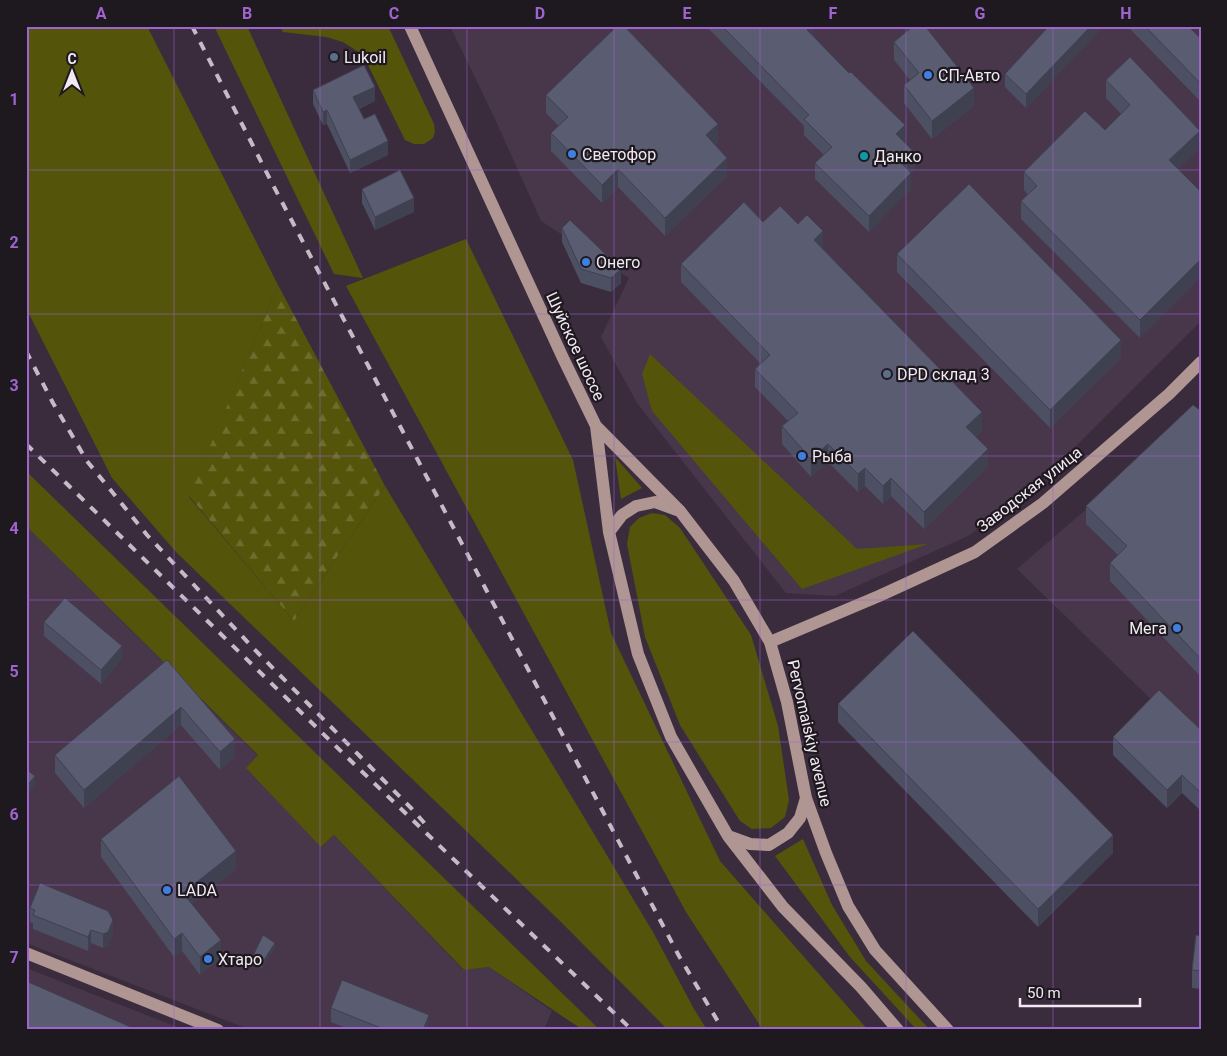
<svg xmlns="http://www.w3.org/2000/svg" width="1227" height="1056" font-family="Roboto,sans-serif">
<style>
.built{fill:#48364b}
.green{fill:#54550a}
.forest{fill:url(#forest-firs)}
.lines{fill:none;stroke-linecap:round;stroke-linejoin:round}
.major{stroke:#af9692;stroke-width:12}
.rail{stroke:#c5bbc7;stroke-width:4;stroke-dasharray:9 9;stroke-linecap:butt}
.wall{fill:#4d4f62}
.shaded-wall{fill:#3f4050}
.building{fill:#5a5c72;stroke:#3f4050}
.grid{fill:none;stroke:#9f65cf;stroke-width:1;stroke-opacity:0.55}
.service-dot{fill:#5c6f8a;stroke:#1e181f;stroke-width:2}
.shop-dot{fill:#3f7fe0;stroke:#1e181f;stroke-width:2}
.culture-dot{fill:#0f9aa8;stroke:#1e181f;stroke-width:2}
.labels{text-anchor:middle;stroke-width:4.5;stroke-linejoin:round;paint-order:stroke}
.poi-label{font-size:16px;fill:#f2e9f3;stroke:#1e181f;text-anchor:start}
.street-label{font-size:16px;fill:#f2e9f3;stroke:#1e181f}
.neatline{fill:none;stroke:#9f65cf;stroke-width:2}
.grid-label{font-size:16px;text-anchor:middle;font-weight:bold;fill:#9f65cf}
</style>
<defs>
<pattern id="forest-firs" width="22" height="20" patternUnits="userSpaceOnUse" patternTransform="scale(1.25)"><rect width="22" height="20" fill="#54550a"/><path d="M5 1l3.5 6h-7zM16 11l3.5 6h-7z" fill="#6d6d2e"/></pattern>
</defs>
<rect width="100%" height="100%" fill="#3b2c3d"/>
<!-- built -->
<path class="built" d="M450,26H1201V321L1073,449L970,535L835,596L786,593L637,403L601,337L629,278L541,221L495,119Z
M1201,410V748L1017,569Z
M26,526L258,756L246,768L322,847L334,835L463,970L489,967L552,1011L544,1030H251L26,943Z
M26,968L185,1030H26Z"/>
<!-- green -->
<path class="green" d="M26,26H147L278,285L189,497L294,621L385,486L653,932L694,1009L707,1030H668L561,922L176,552L112,478L26,308Z
M214,26H247L363,278L334,274Z
M280,26H388L434,124L435,132L433,138L424,144H414L405,140L363,55L343,42L326,37L283,32Z
M466,239L573,460L611,633L720,861L868,1030H763L686,912L346,286Z
M650,354L857,549L928,544L802,589L652,411L642,374Z
M615,457L642,488L621,499Z
M26,471L600,1030H583L489,967L464,970L334,835L321,847L246,768L258,755L26,526Z
M652,513L665,515L680,528L751,635L778,726L789,800L785,817L771,828L752,829L740,821L680,725L645,637L627,544L630,527L639,518Z
M803,839L832,905L866,961L930,1030H917L850,957L775,856Z"/>
<!-- forest -->
<path class="forest" d="M278,285L385,486L294,621L189,496Z"/>
<g class="lines">
<!-- major -->
<path class="major" d="M410,26L563,358L596,426L680,511L734,581L770,642L787,702L806,798L826,853L848,906L875,950L948,1030
M596,426L609,532L638,654L671,737L728,836L783,907L861,987L898,1030
M609,532L622,515L636,506L655,502L677,510
M770,642L879,596L975,552L1043,503L1169,394L1201,362
M728,836L750,844L769,845L788,833L800,818L806,798
M26,953L218,1030"/>
<!-- rail -->
<path class="rail" d="M192,26L273,185L679,956L723,1030
M26,351L53,403L87,461L147,535L257,652L412,809L427,826
M26,444L352,762L632,1030"/>
</g>
<!-- wall -->
<path class="wall" d="M706,26H813V35L905,141L904,142L915,168L911,173V189L869,232L815,179V163L824,155L804,135V126Z
M1104,26L1026,108L1005,87V74Z
M1130,26H1188L1201,39V102L1130,29Z
M894,42L974,106L932,139L904,103V85L910,80L894,60Z
M1106,80L1200,148L1178,169L1140,338L1021,219V201L1028,195L1024,190V172L1105,130L1121,114L1106,98Z
M313,90L375,101L359,109L364,119L388,155L350,173L327,124L323,125L313,104Z
M546,95L718,142L715,145L727,176L665,236L618,187L602,203L551,151V133L559,126L546,113Z
M362,189L414,212L375,230L362,203Z
M763,222L823,249L982,430L976,436L988,467L924,529L891,496L883,504L865,486L858,492L828,462L811,477L782,444V426L788,421L755,387V369L761,364L681,282V264Z
M562,228L621,283L611,292L581,283L562,242Z
M897,254L1121,358L1050,428L897,272Z
M1201,411V675L1200,676L1110,581V563L1118,555L1086,524V506Z
M44,622L122,659L101,684L44,636Z
M167,660L235,757L220,770L181,725L84,808L55,773V755Z
M838,704L1113,853L1038,927L838,722Z
M1201,730V811L1182,793L1167,808L1113,755V737Z
M101,839L236,869L192,904L221,958L200,975L182,951L174,957L101,857Z
M30,908L113,934L108,946L103,948L91,943L88,951L33,929V923L30,922Z
M1201,936V989L1192,988V970Z
M275,947L262,968L252,963V958Z
M331,1008L429,1029V1030H351L331,1022Z"/>
<!-- shaded-wall -->
<path class="shaded-wall" d="M811,26H813V41L807,30Z
M981,26H986L981,30Z
M1091,26H1104L1026,108V94Z
M375,87V101L353,111V97Z
M974,88V106L932,139V121Z
M327,110V124L323,125V112Z
M718,124V142L706,154V135Z
M905,125V141L896,150V134Z
M1200,131V148L1169,178V160Z
M388,141V155L350,173V160Z
M915,153V168L903,181V165Z
M727,158V176L665,236V218Z
M618,169V187L602,203V185Z
M911,173V189L869,232V216Z
M414,198V212L375,230V217Z
M823,231V249L814,240Z
M1201,259V277L1140,338V320Z
M621,269V283L611,292V278Z
M1121,340V358L1050,428V410Z
M982,412V430L966,445V427Z
M828,444V462L811,477V459Z
M988,449V467L924,529V512Z
M865,468V486L858,492V474Z
M891,478V496L883,504V486Z
M122,646V659L101,684V670Z
M1201,657V675L1200,676V658Z
M181,707V725L84,808V790Z
M235,739V757L220,770V752Z
M1182,775V793L1167,808V790Z
M35,776V786L26,796V787Z
M1113,835V853L1038,927V909Z
M236,851V869L183,911V893Z
M113,920V934L108,946L103,948V934Z
M91,930V943L88,951V937Z
M182,933V951L174,957V939Z
M221,940V958L200,975V957Z
M275,943V947L262,968V963Z
M429,1015V1030H423Z"/>
<!-- building -->
<path class="building" d="M617,26H624L718,124L706,135L727,158L665,218L618,169L602,185L551,133L568,117L546,95Z
M722,26H811L807,30L849,73L851,72L905,125L896,134L915,153L903,165L911,173L869,216L815,163L832,147L804,119L809,115Z
M913,26H925L974,88L932,121L904,85L919,73L894,42Z
M1049,26H1091L1026,94L1005,74Z
M1145,26H1188L1201,39V84Z
M1130,57L1200,131L1169,160L1201,192V259L1140,320L1021,201L1037,186L1024,172L1085,111L1105,130L1130,105L1106,80Z
M364,65L375,87L353,97L364,119L375,114L388,141L350,160L327,110L323,112L313,90Z
M400,170L414,198L375,217L362,189Z
M969,184L1121,340L1050,410L897,254Z
M744,202L763,222L780,206L798,224L807,215L823,231L814,240L982,412L966,427L988,449L924,512L891,478L883,486L865,468L858,474L828,444L811,459L782,426L798,413L755,369L770,355L681,264Z
M570,220L621,269L611,278L581,269L562,228Z
M1193,405L1201,411V657L1200,658L1110,563L1127,546L1086,506Z
M65,598L122,646L101,670L44,622Z
M913,631L1113,835L1038,909L838,704Z
M167,660L235,739L220,752L181,707L84,790L55,755Z
M1159,690L1201,730V793L1182,775L1167,790L1113,737Z
M26,769L35,776L26,787Z
M179,776L236,851L183,893L221,940L200,957L182,933L174,939L101,839Z
M40,883L108,911L113,920L108,932L103,934L91,930L88,937L33,915L35,910L30,908Z
M263,935L275,943L262,963L252,958Z
M1196,935L1201,936V971L1192,970Z
M342,980L429,1015L423,1030H386L331,1008Z
M26,981L133,1028V1030H26Z"/>
<!-- grid -->
<path class="grid" d="M174,26V1030M320,26V1030M467,26V1030M614,26V1030M760,26V1030M906,26V1030M1053,26V1030M26,170H1201M26,314H1201M26,456H1201M26,600H1201M26,742H1201M26,885H1201"/>
<!-- markers -->
<g class="service-dot">
<circle cx="334" cy="57" r="5"/>
<circle cx="887" cy="374" r="5"/>
</g>
<g class="shop-dot">
<circle cx="928" cy="75" r="5"/>
<circle cx="572" cy="154" r="5"/>
<circle cx="586" cy="262" r="5"/>
<circle cx="802" cy="456" r="5"/>
<circle cx="1177" cy="628" r="5"/>
<circle cx="167" cy="890" r="5"/>
<circle cx="208" cy="959" r="5"/>
</g>
<circle class="culture-dot" cx="864" cy="156" r="5"/>
<g class="labels">
<!-- poi labels -->
<g class="poi-label">
<text x="344" y="63">Lukoil</text>
<text x="938" y="81">СП-Авто</text>
<text x="582" y="160">Светофор</text>
<text x="874" y="162">Данко</text>
<text x="596" y="268">Онего</text>
<text x="897" y="380">DPD склад 3</text>
<text x="812" y="462">Рыба</text>
<text x="1167" y="634" text-anchor="end">Мега</text>
<text x="177" y="896">LADA</text>
<text x="218" y="965">Хтаро</text>
</g>
<!-- street labels -->
<g class="street-label">
<text transform="translate(576 346) rotate(65)" y="6">Шуйское шоссе</text>
<text transform="translate(1029 489) rotate(-38)" y="6">Заводская улица</text>
<text transform="translate(810 733) rotate(77)" y="6">Pervomaiskiy avenue</text>
</g>
</g>
<!-- border -->
<rect width="1227" height="1056" fill="none" stroke="#1e181f" stroke-width="55"/>
<!-- north arrow -->
<g transform="translate(72 72)" stroke="#1e181f" stroke-width="4" paint-order="stroke">
<path d="M0-4L9 19L0 12L-9 19Z" fill="#f2e9f3"/>
<text y="-8" font-size="14" font-weight="bold" text-anchor="middle" fill="#f2e9f3">С</text>
</g>
<!-- scale -->
<path d="M1020 998v8h120v-8" fill="none" stroke="#f2e9f3" stroke-width="2.5"/>
<text x="1027" y="998" font-size="15" fill="#f2e9f3" stroke="#1e181f" stroke-width="4" paint-order="stroke">50 m</text>
<rect x="28" y="28" width="1172" height="1000" class="neatline"/>
<g class="grid-label">
<text x="101" y="19">A</text>
<text x="247" y="19">B</text>
<text x="394" y="19">C</text>
<text x="540" y="19">D</text>
<text x="687" y="19">E</text>
<text x="833" y="19">F</text>
<text x="980" y="19">G</text>
<text x="1126" y="19">H</text>
<text x="14" y="105">1</text>
<text x="14" y="248">2</text>
<text x="14" y="391">3</text>
<text x="14" y="534">4</text>
<text x="14" y="677">5</text>
<text x="14" y="820">6</text>
<text x="14" y="963">7</text>
</g>
</svg>
